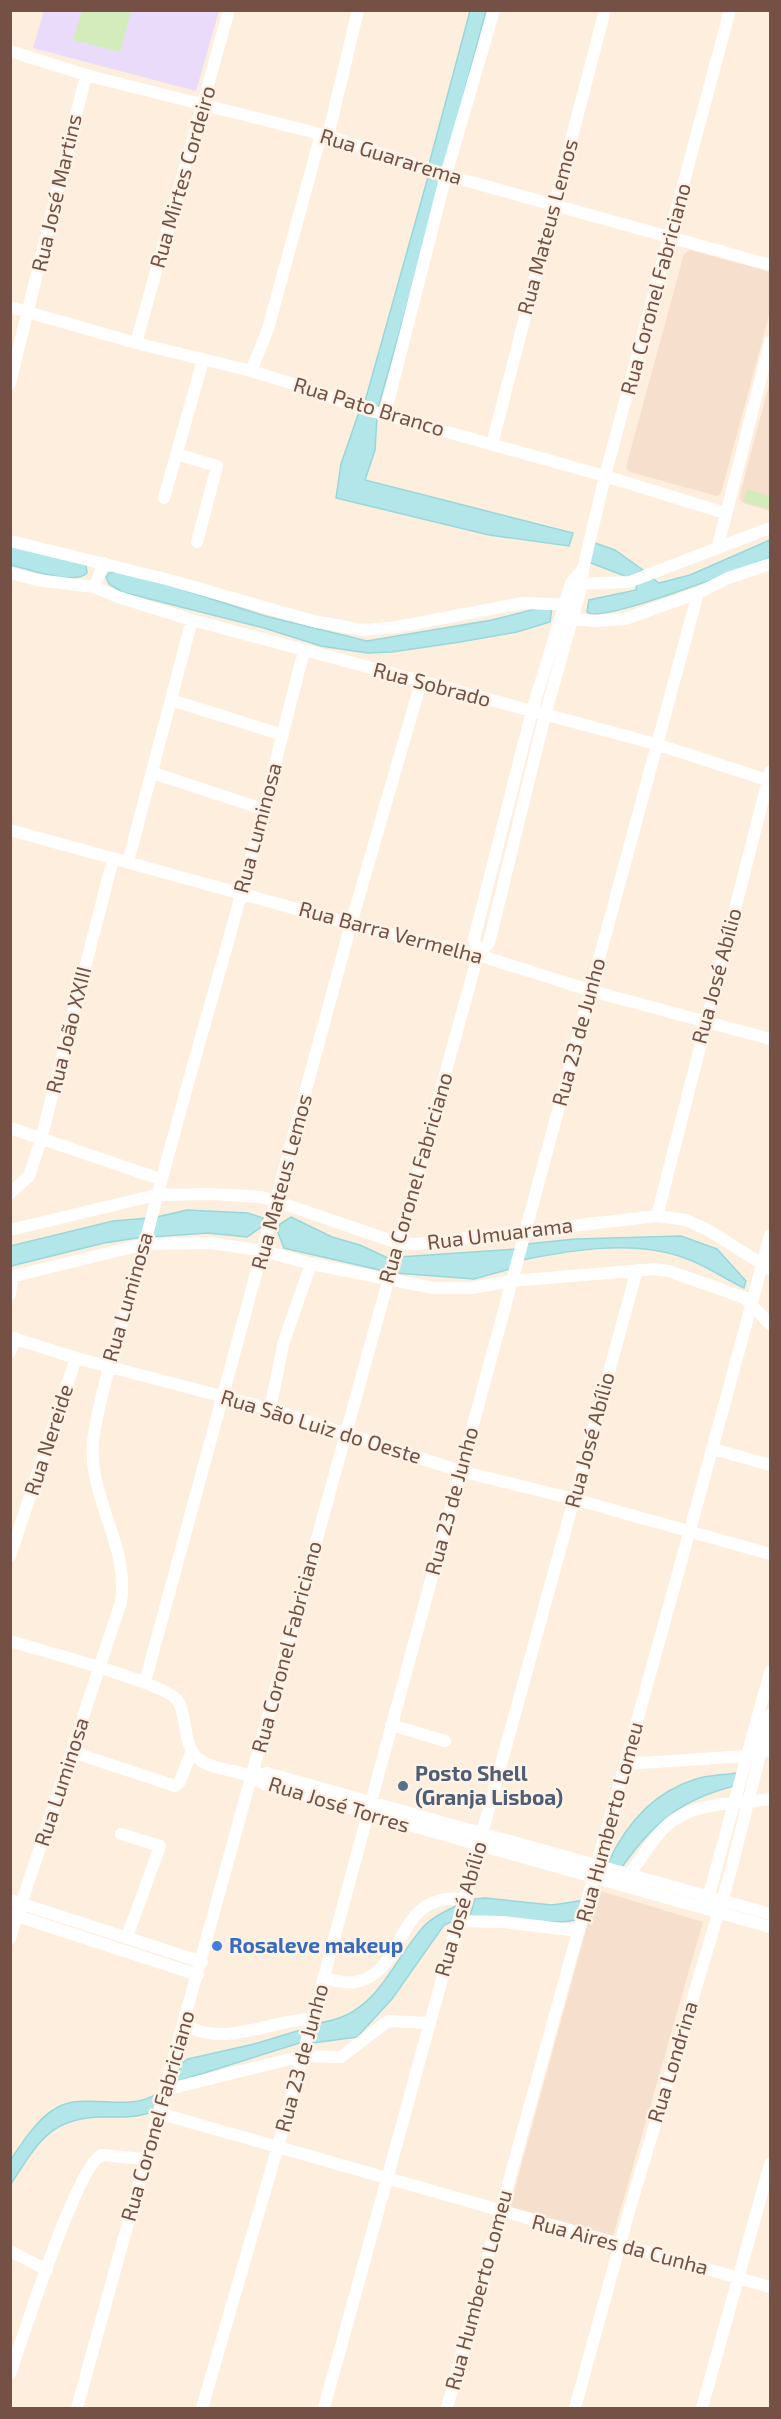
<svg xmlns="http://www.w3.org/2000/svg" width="781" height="2419" font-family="'Exo 2',sans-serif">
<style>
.residential{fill:#f6dfcc}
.education{fill:#ebdbfa}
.green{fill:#d4ecbc}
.water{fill:#b2e6e8;stroke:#97d7db;stroke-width:1.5}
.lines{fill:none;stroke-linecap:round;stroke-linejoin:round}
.minor{stroke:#fff;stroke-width:12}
.service-dot{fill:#5c6f8a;stroke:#fff2e6;stroke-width:2}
.shop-dot{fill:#3f7fe0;stroke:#fff2e6;stroke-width:2}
.labels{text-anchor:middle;stroke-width:5;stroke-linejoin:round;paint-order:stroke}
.street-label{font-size:21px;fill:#755145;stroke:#fff2e6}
.service-label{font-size:21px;font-weight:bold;fill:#4e5e75;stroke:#fff2e6;text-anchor:start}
.shop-label{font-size:21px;font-weight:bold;fill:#366cbe;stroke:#fff2e6;text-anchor:start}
</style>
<rect width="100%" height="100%" fill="#feeede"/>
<!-- residential -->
<path class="residential" d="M690,250L770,272V312L721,493L717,496L630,472L626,467L684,254Z
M770,381V511L743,503L739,498Z
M597,1890L703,1922L613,2236L509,2210Z"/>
<!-- education -->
<path class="education" d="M44,11H219L196,91L33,48Z"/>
<!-- green -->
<path class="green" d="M126,11L131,12L120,52L73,40L82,11Z
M747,489L770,496V509L743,502Z"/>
<!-- water -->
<path class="water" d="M470,11H486L443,171L428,168Z
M428,177L442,181L378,408L364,405Z
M359,412L377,417L375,450L365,480L573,533L569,546L489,535L336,498L341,464Z
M770,540V557C748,566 599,625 587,612L589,600L636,590L637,583L652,578L659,583L690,575Z
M592,542L615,550L643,570L627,577L586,561Z
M10,545L86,565L87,573C74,586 28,569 11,565Z
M124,571L265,616L367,641L492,620L543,607L552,608L550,622L517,632L460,642L392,652L367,653L321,646L264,628L122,592L109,584L106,577L109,573Z
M187,1210L248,1213L263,1218L260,1228L247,1237L208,1233L152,1237L157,1217Z
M291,1217L332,1237L360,1245L390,1259L388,1272L284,1248L278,1233L280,1224Z
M148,1218L143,1237L104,1243L11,1266L10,1246L113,1221Z
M681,1236L717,1249L746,1281L744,1288C723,1278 704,1264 682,1257C632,1240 572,1250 522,1260L527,1244L575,1239Z
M516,1249L510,1269L474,1279L396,1273L399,1257Z
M737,1773L734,1786C680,1800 654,1822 622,1867L608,1863C626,1824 653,1792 696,1779C708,1775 724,1775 737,1773Z
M485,1898L552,1905L586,1900L581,1918C560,1928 498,1916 470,1916L475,1899Z
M458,1905L453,1921L444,1925L392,1999L357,2037L312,2043L317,2023C378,2017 390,1962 426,1924C435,1916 447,1910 458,1905Z
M307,2028L303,2042L175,2082L182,2063L188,2059L254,2044Z
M159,2092L154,2111C138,2118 120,2117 103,2117C50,2117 37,2144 11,2184V2159C22,2143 36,2121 53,2110C83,2089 129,2115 159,2092Z"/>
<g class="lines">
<!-- minor -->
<path class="minor" d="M10,51L86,75L328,136L446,175L770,265
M328,136L358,10
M10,307L136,343L251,371L304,387L350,405L605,476L725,513
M136,343L229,10
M251,371L268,329L321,134
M10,383L86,75
M385,414L446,175L494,10
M492,444L605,10
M176,454L217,466L197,542
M164,498L203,360
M10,541L166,579L313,621L363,630L397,627L523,603L575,605
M718,546L770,342
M10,573L37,580L94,587L118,597L192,620L656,744L770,781
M575,584L629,582L770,528
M94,587L104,563
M564,618L595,621L625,619L698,593L728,578L770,564
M171,700L283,735
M153,773L263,809
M10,830L351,924L478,955L592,991L770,1039
M128,862L192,620
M478,955L474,939L532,711L571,583L583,569
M10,1128L160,1179
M10,1193L29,1176L41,1139L113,859
M657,1216L770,772
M10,1230L156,1195L213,1194L262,1197L275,1201L398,1243L417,1244L657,1216L686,1220L708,1230L770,1269
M10,1277L145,1244L211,1243L264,1251L311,1264L433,1288H472L511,1281L655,1269L669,1271L745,1298L770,1324
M10,1294L12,1277
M10,1337L76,1358L270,1409L460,1471L574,1499L770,1554
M10,1352L15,1338
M270,1409L284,1341L311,1264
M713,1449L770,1465
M10,1556L76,1358
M10,1641C38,1650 167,1683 178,1701C188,1718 182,1748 200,1760C216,1772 243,1768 264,1784L770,1927
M145,1682L351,924L421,682
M391,1725L445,1741
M72,1752L175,1786L179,1783L192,1751
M626,1764L746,1756L760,1751H770
M253,1776L267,1773L770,1914
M121,1834L160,1846L127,1937
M629,1875C642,1858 655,1834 672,1821C701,1801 738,1804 770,1799
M10,1900L202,1962
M707,1902L770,1672
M11,1914L198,1975
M458,1921L503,1922L579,1931
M10,1938L121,1602C130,1543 84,1493 94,1434C105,1368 129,1307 145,1243C175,1125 210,1008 242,891C264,811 283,731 304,651
M323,1978C333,1980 346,1984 356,1982C410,1970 392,1892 464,1899
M184,2024C223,2049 269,2020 312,2019
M165,2090L302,2056L341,2057L388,2021L429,2023
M158,2113L770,2287
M10,2251L47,2270
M10,2374C22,2340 77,2164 102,2155L145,2159
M77,2408L478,955L489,943L545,715L582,584L583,569L605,476L730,10
M202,2408L278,2146L698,593
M324,2408L637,1270
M447,2408C552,2017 666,1627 770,1235
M575,2408L630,2208L730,1874L770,1715
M702,2408L770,2164"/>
</g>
<!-- markers -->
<circle class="service-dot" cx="403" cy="1786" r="6"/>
<circle class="shop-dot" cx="217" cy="1946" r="6"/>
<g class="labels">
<!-- street labels -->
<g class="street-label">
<text transform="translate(391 157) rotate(17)" y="7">Rua Guararema</text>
<text transform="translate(183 177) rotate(-74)" y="7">Rua Mirtes Cordeiro</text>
<text transform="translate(57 193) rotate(-77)" y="7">Rua José Martins</text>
<text transform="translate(548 227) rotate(-75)" y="7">Rua Mateus Lemos</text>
<text transform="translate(656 289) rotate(-75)" y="7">Rua Coronel Fabriciano</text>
<text transform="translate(369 407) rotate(17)" y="7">Rua Pato Branco</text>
<text transform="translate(432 685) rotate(15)" y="7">Rua Sobrado</text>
<text transform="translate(258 828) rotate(-75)" y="7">Rua Luminosa</text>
<text transform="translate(391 933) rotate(15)" y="7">Rua Barra Vermelha</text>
<text transform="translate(717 976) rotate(-75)" y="7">Rua José Abílio</text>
<text transform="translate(69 1030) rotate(-76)" y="7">Rua João XXIII</text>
<text transform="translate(579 1032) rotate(-75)" y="7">Rua 23 de Junho</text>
<text transform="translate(416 1178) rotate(-74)" y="7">Rua Coronel Fabriciano</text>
<text transform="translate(282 1182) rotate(-75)" y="7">Rua Mateus Lemos</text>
<text transform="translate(500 1234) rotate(-7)" y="7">Rua Umuarama</text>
<text transform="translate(128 1297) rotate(-74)" y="7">Rua Luminosa</text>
<text transform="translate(321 1427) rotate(17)" y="7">Rua São Luiz do Oeste</text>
<text transform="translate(49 1440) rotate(-72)" y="7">Rua Nereide</text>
<text transform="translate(590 1440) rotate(-75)" y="7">Rua José Abílio</text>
<text transform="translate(452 1501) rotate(-75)" y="7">Rua 23 de Junho</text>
<text transform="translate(287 1647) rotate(-75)" y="7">Rua Coronel Fabriciano</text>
<text transform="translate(62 1782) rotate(-72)" y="7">Rua Luminosa</text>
<text transform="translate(339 1805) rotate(17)" y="7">Rua José Torres</text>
<text transform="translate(610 1822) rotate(-75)" y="7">Rua Humberto Lomeu</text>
<text transform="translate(461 1909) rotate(-74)" y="7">Rua José Abílio</text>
<text transform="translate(302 2058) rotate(-75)" y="7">Rua 23 de Junho</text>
<text transform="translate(673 2062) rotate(-73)" y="7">Rua Londrina</text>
<text transform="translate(158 2116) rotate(-74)" y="7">Rua Coronel Fabriciano</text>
<text transform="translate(620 2245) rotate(15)" y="7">Rua Aires da Cunha</text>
<text transform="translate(479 2290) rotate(-75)" y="7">Rua Humberto Lomeu</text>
</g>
<!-- service labels -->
<g class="service-label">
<text x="415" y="1781">Posto Shell<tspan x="415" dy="24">(Granja Lisboa)</tspan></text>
</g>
<!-- shop labels -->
<g class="shop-label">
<text x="229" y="1953">Rosaleve makeup</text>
</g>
</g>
<!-- border -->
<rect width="781" height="2419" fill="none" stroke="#755145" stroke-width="24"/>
</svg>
